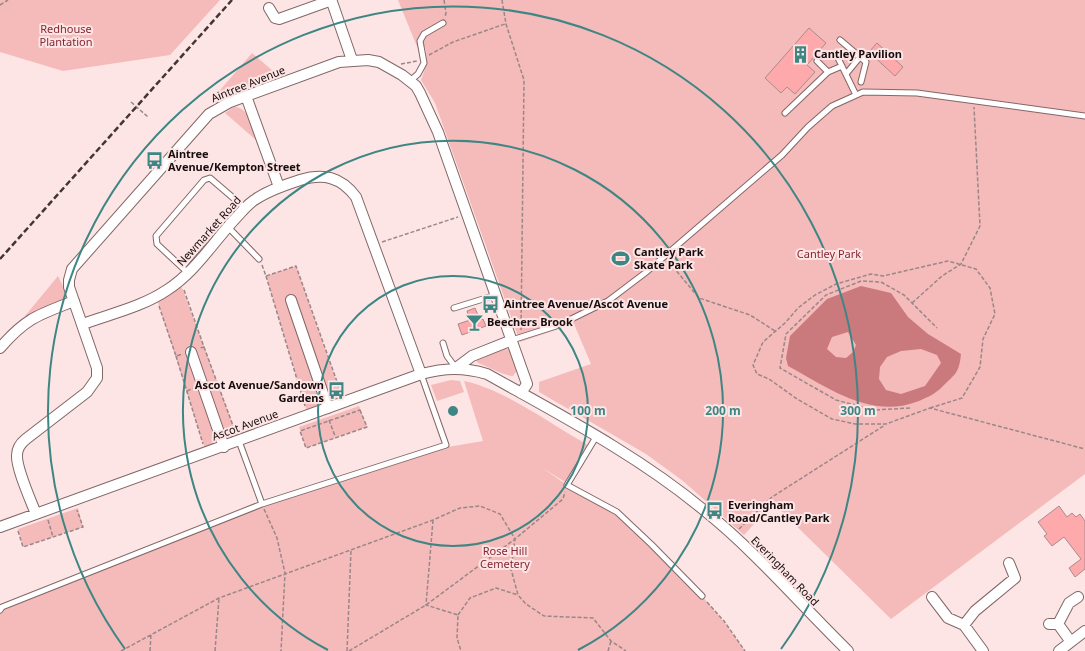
<svg xmlns="http://www.w3.org/2000/svg" width="1085" height="651" font-family="'Noto Sans',sans-serif">
<style>
.green{fill:#f5baba}
.water{fill:#ca7a7d;fill-rule:evenodd}
.building{fill:#fea9ab;stroke:#a88c8c}
.lines{fill:none;stroke-linecap:round;stroke-linejoin:round}
.service-casing{stroke:#826767;stroke-width:7}
.minor-casing{stroke:#826767;stroke-width:12}
.path{stroke:#9a8788;stroke-width:1.5;stroke-dasharray:4 2;stroke-linecap:butt}
.service{stroke:#fff;stroke-width:5}
.minor{stroke:#fff;stroke-width:10}
.rail{stroke:#423536;stroke-width:2.5;stroke-dasharray:6 3;stroke-linecap:butt}
.ring{fill:none;stroke:#3e8684;stroke-width:2}
.labels{text-anchor:middle;stroke-width:4;stroke-linejoin:round;paint-order:stroke}
.park-label{font-size:11px;fill:#852531;stroke:#fee5e5}
.poi-label{font-size:11px;font-weight:bold;fill:#170d0e;stroke:#fee5e5;text-anchor:start}
.street-label{font-size:11px;fill:#170d0e;stroke:#fee5e5}
.centre{fill:#3e8684;stroke:#fee5e5;stroke-width:2}
.ring-label{font-size:12px;text-anchor:middle;font-weight:bold;fill:#3e8684;stroke:#fee5e5;stroke-width:4;stroke-linejoin:round;paint-order:stroke}
</style>
<rect width="100%" height="100%" fill="#fee5e5"/>
<!-- green -->
<path class="green" d="M0,0H220L170,55L63,71L0,52Z
M398,0H1085V474L891,619L773,503L744,535L683,481L646,454L539,392V382L591,364L574,324L520,342L435,103L421,80C426,68 428,59 425,47L418,49Z
M252,53L280,77L218,99L215,96Z
M234,107C250,107 252,128 256,140L225,113Z
M296,266L344,403L308,415L266,276Z
M58,276L67,294L65,299L26,318L25,316Z
M178,282L183,290L239,441L206,452L156,296Z
M504,348L512,351L518,369L513,376C508,377 486,366 478,363L476,360L480,357Z
M451,380L460,381L464,392L437,401L431,385Z
M464,381C504,389 552,425 588,445L565,482L541,467L567,485L617,512L702,596L724,622L745,651H0V610L262,504L442,448L483,441Z
M359,406L367,427L306,448L299,427Z
M78,508L83,527L23,547L18,529Z"/>
<!-- water -->
<path class="water" d="M861,286L891,293L908,317L928,334L961,354C959,374 955,374 942,387C935,394 928,397 919,401C871,420 829,388 788,366L786,358L790,336L827,299ZM848,332L856,345L853,352L846,358L836,357L827,349L832,337ZM921,349L937,355L941,363L925,386L901,394L886,390L879,379L880,367L887,357L901,351Z"/>
<!-- building -->
<path class="building" d="M809,28L826,43L807,65L815,72L795,94L787,87L781,93L765,78Z
M877,43L903,67L895,76L869,52Z
M475,308L480,320L483,319L486,326L462,335L458,324L470,320L467,311Z
M1059,506L1067,517L1072,513L1076,517L1080,514L1085,521V569L1075,577L1069,568L1081,559L1064,537L1052,546L1044,536L1047,534L1038,522Z"/>
<g class="lines">
<defs>
<path id="service" d="M840,40L860,57L846,74
M860,57L866,62L861,82
M838,58L856,95
M817,61L828,72
M410,81L418,74L424,63L420,41L424,34L443,23
M785,113L828,72L842,66
M228,227L259,259
M182,267L238,202
M188,273L157,244L156,236L204,180L210,178L245,208
M454,308L496,295
M512,340L559,325L608,301L645,273L782,155L808,127L832,106L863,92L917,93L1085,116
M443,343L447,356L456,368
M596,437L567,485L617,512L652,545L702,596
M239,441L262,504
M0,610L2,607L262,504L446,445L421,374"/>
<path id="minor" d="M269,8L275,18L279,19L329,1L332,2L352,60
M246,96L279,187
M291,300L328,408
M83,324C110,314 142,307 167,290C194,273 212,244 234,220C241,213 247,204 256,199C269,190 285,185 300,180C324,173 341,177 356,197L421,374
M0,348C26,318 38,315 74,301
M191,352L224,447
M456,368L472,356L512,340
M36,514C31,501 16,468 17,455C17,448 21,443 26,439L87,392L97,378V368L69,287V280L72,269L209,114L230,102L339,62L368,60L379,62L402,75L416,86L420,93L438,132L527,384L521,393
M0,527L421,374C445,368 462,367 487,374C562,416 639,456 705,511C756,552 801,605 848,651
M932,597L948,618L964,625
M1049,624H1058L1069,603L1078,597
M1058,624L1071,642
M983,651L964,625L975,611L1015,578L1009,563
M1059,651L1085,631"/>
</defs>
<!-- service casing -->
<use href="#service" class="service-casing"/>
<!-- minor casing -->
<use href="#minor" class="minor-casing"/>
<!-- path -->
<path class="path" d="M444,0L446,13L445,17
M502,0L506,24L524,80L521,330
M0,5L8,0
M429,55L453,42L505,24
M401,64L417,61
M131,102L148,117
M382,242L458,217
M669,262L699,298L750,315L775,331
M262,265L266,276L296,266L341,393
M266,276L305,406
M184,290L204,347L200,348
M912,303L942,276L961,264L980,226L974,107
M159,306L176,356L183,354
M204,347L235,431
M176,356L203,444
M187,391L194,388
M910,408L874,410L836,400L780,368L786,334L826,295L861,281L881,282L904,295L937,328
M930,408L962,398L980,367L983,339L995,314L990,288L976,269L948,261L883,276L871,274L836,284L815,295L798,308L785,323L763,342L753,365L757,374L769,379L797,399L832,419L855,424H886L930,408L1085,449
M360,410L367,427L306,448L300,431Z
M329,420L335,436
M264,509L277,538L285,573L281,651
M48,520L53,537
M433,520L426,605L458,615L457,638L461,651
M739,529L772,497L885,425
M18,531L23,547L83,527L77,510
M707,602L724,621L745,651
M458,615L470,598L496,588L518,595
M121,651L219,598L433,520L460,508L480,506L500,514L515,539L511,569L518,595L526,604L544,616L593,618L611,641L626,651
M150,651L151,634
M215,651L219,598
M347,651L351,550
M349,651L426,605L515,539L563,499L565,492
M608,651L611,641"/>
<!-- service -->
<use href="#service" class="service"/>
<!-- minor -->
<use href="#minor" class="minor"/>
<!-- rail -->
<path class="rail" d="M0,259L232,0"/>
</g>
<!-- distance rings -->
<g class="ring">
<circle cx="453" cy="411" r="135"/>
<path d="M328 650A270 270 0 1 1 578 650"/>
<path d="M125 649A405 405 0 1 1 781 649"/>
</g>
<!-- icons -->
<defs>
<symbol id="building-bare" viewBox="-9 -9 18 18"><path d="M-4-6H4V6H1V3H-1V6H-4ZM-2.5-4.3h1.7v1.8h-1.7ZM.8-4.3h1.7v1.8H.8ZM-2.5-1h1.7V.8h-1.7ZM.8-1h1.7V.8H.8Z" fill="#3e8684" stroke="#fee5e5" stroke-width="2.5" paint-order="stroke"/></symbol>
<symbol id="bus-bare" viewBox="-9 -9 18 18"><path d="M-5-6H5V4H4V6H2V4H-2V6H-4V4H-5ZM-3.5-4V0h7V-4ZM-3.5 1.2v1.5H-2V1.2ZM2 1.2v1.5H3.5V1.2Z" fill="#3e8684" stroke="#fee5e5" stroke-width="2.5" paint-order="stroke"/></symbol>
<symbol id="stadium-bare" viewBox="-9 -9 18 18"><path d="M0-5a6.5 5 0 1 0 0 10a6.5 5 0 1 0 0-10ZM-3.5-1.8h7v3.6h-7Z" fill="#3e8684" stroke="#fee5e5" stroke-width="2.5" paint-order="stroke"/></symbol>
<symbol id="bar-bare" viewBox="-9 -9 18 18"><path d="M-6-5H6L.8 .8V4.5H3.5V6h-7V4.5H-.8V.8Z" fill="#3e8684" stroke="#fee5e5" stroke-width="2.5" paint-order="stroke"/></symbol>
</defs>
<g fill-rule="evenodd">
<use href="#building-bare" x="788" y="42" width="25" height="25"/>
<use href="#bus-bare" x="142" y="148" width="25" height="25"/>
<use href="#stadium-bare" x="608" y="246" width="25" height="25"/>
<use href="#bus-bare" x="478" y="292" width="25" height="25"/>
<use href="#bar-bare" x="462" y="310" width="25" height="25"/>
<use href="#bus-bare" x="324" y="378" width="25" height="25"/>
<use href="#bus-bare" x="702" y="498" width="25" height="25"/>
</g>
<g class="labels">
<!-- park labels -->
<g class="park-label">
<text x="66" y="33">Redhouse<tspan x="66" dy="13">Plantation</tspan></text>
<text x="829" y="258">Cantley Park</text>
<text x="505" y="555">Rose Hill<tspan x="505" dy="13">Cemetery</tspan></text>
</g>
<!-- poi labels -->
<g class="poi-label">
<text x="814" y="58">Cantley Pavilion</text>
<text x="168" y="158">Aintree<tspan x="168" dy="13">Avenue/Kempton Street</tspan></text>
<text x="634" y="256">Cantley Park<tspan x="634" dy="13">Skate Park</tspan></text>
<text x="504" y="308">Aintree Avenue/Ascot Avenue</text>
<text x="487" y="326">Beechers Brook</text>
<text x="324" y="389" text-anchor="end">Ascot Avenue/Sandown<tspan x="324" dy="13">Gardens</tspan></text>
<text x="728" y="509">Everingham<tspan x="728" dy="13">Road/Cantley Park</tspan></text>
</g>
<!-- street labels -->
<g class="street-label">
<text transform="translate(248 84) rotate(-22)" y="4">Aintree Avenue</text>
<text transform="translate(209 231) rotate(-48)" y="4">Newmarket Road</text>
<text transform="translate(245 425) rotate(-20)" y="4">Ascot Avenue</text>
<text transform="translate(785 571) rotate(46)" y="4">Everingham Road</text>
</g>
</g>
<circle cx="453" cy="411" r="6" class="centre"/>
<g class="ring-label">
<text x="588" y="415">100 m</text>
<text x="723" y="415">200 m</text>
<text x="858" y="415">300 m</text>
</g>
</svg>
